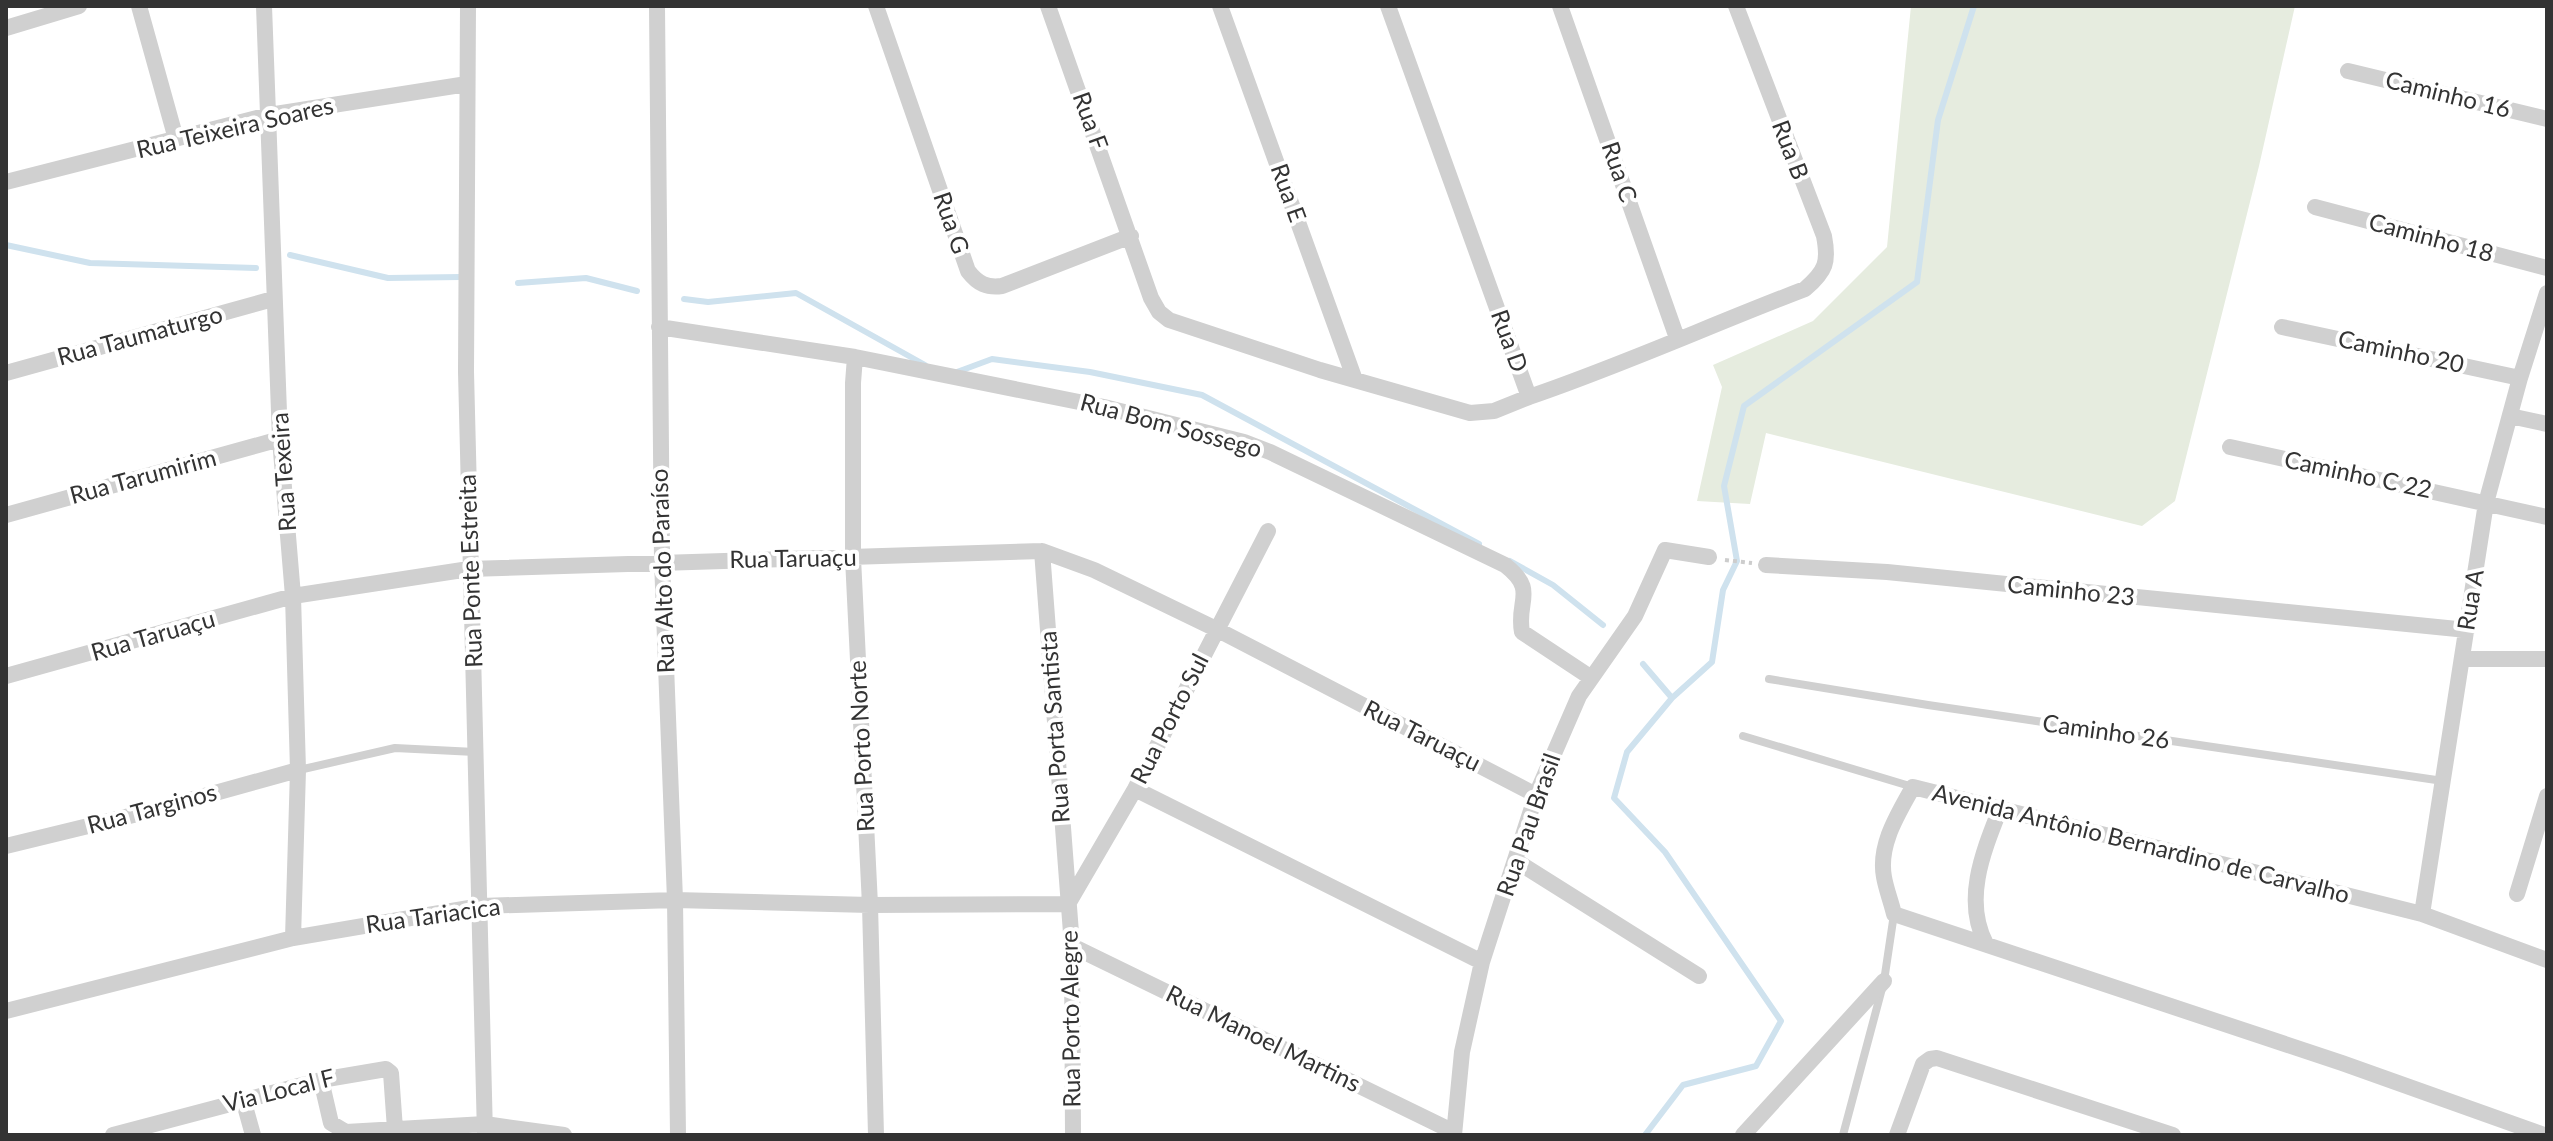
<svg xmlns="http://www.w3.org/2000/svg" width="2553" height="1141" font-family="Lato,sans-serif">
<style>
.green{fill:#e6ecdf}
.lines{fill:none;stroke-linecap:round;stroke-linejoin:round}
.stream{stroke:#cfe2ee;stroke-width:6}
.path{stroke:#cdcdcd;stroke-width:4;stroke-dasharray:4 4;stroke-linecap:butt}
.service{stroke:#d0d0d0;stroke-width:8}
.minor{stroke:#d0d0d0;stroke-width:16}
.labels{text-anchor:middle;stroke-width:8;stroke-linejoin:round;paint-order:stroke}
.street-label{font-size:24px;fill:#333;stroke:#fff}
</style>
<rect width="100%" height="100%" fill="#fff"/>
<!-- green -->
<path class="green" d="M1911,6H2295L2259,166L2175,501L2142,526L1766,433L1750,504L1697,501L1722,387L1713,365L1813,321L1887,247Z"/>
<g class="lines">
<!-- stream -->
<path class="stream" d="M6,245L90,263L256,268
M290,255L388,278L461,277
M518,283L586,278L637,291
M684,299L708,302L796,293L925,365
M957,372L992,359L1090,372L1202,395L1479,544
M1510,561L1553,585L1603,625
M1643,664L1672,698
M1645,1135L1683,1085L1756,1066L1781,1021L1665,852L1614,798L1627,752L1672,698L1712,662L1723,590L1737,561L1724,486L1744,406L1917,282L1938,120L1974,6"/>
<!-- path -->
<path class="path" d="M1725,560L1752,563"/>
<!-- service -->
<path class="service" d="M1769,679L1928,705L2443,781
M1743,736L1913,787
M299,770L395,748L475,752
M1843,1135L1884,981L1894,914"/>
<!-- minor -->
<path class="minor" d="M139,6L176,139
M264,6L280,439L293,596L298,770L293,938
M468,6L466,372L485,1135
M657,6L662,561L675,900L678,1135
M876,6L968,271C978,284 987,288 1002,286L1131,236
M1048,6L1151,298L1159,312L1169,320L1320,370L1470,413L1494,411L1529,397
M1220,6L1355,380
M1388,6L1529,397C1623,365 1713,324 1805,289C1826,271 1829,262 1824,236L1736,6
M1560,6L1677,338
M6,28L79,6
M2348,71L2547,119
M6,182L269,115L467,84
M2315,207L2547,268
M659,327L855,357L1104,407L1244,442L1270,452L1505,565C1538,591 1516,600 1522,632L1590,677
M2282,327L2520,378
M855,357L853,383V558L870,905L876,1135
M6,373L273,299
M2510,416L2547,424
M2230,447L2547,517
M6,515L280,439
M1042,551L1072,946L1073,1135
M1766,565L1887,572L2467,630
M2462,659H2547
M6,676L293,596L469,569L1042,551L1094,570L1216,629L1536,795
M1135,789L1482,962
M6,846L154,810L298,770
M1516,861L1699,976
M2517,894L2547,796
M1068,904L1135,789L1268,531
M2422,914L2486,503L2520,378L2547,293
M1986,944C1963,900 1983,852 2000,809
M1072,946L1454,1132
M6,1011L293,938L481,906L675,900L870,905L1068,904
M321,1080L331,1123L346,1132L485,1124L564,1135
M243,1099L253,1135
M113,1135L321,1080L386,1069L391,1073L395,1129
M1454,1135L1462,1052L1482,962L1536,795L1579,696L1635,616L1665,550L1709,557
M1743,1135L1884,981
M1897,1135L1923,1064L1930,1059L1937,1058L2173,1135
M2544,1135L2342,1063L1894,914C1891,901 1886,889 1884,877C1878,845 1898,814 1913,787L2422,914L2547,960"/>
</g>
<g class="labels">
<!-- street labels -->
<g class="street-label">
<text transform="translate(2448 95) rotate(14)" y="8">Caminho 16</text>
<text transform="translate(1090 121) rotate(70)" y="8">Rua F</text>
<text transform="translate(235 128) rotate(-13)" y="8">Rua Teixeira Soares</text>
<text transform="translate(1790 150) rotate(69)" y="8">Rua B</text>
<text transform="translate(1619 172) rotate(71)" y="8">Rua C</text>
<text transform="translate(1288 193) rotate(70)" y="8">Rua E</text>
<text transform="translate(951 223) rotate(71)" y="8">Rua G</text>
<text transform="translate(2431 238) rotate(15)" y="8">Caminho 18</text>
<text transform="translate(140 336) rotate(-15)" y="8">Rua Taumaturgo</text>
<text transform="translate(1509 341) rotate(70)" y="8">Rua D</text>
<text transform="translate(2401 352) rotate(12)" y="8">Caminho 20</text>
<text transform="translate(1171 426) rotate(15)" y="8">Rua Bom Sossego</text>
<text transform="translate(284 472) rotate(-94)" y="8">Rua Texeira</text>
<text transform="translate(2358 475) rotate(12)" y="8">Caminho C 22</text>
<text transform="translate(143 477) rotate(-15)" y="8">Rua Tarumirim</text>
<text transform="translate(793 559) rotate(-1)" y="8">Rua Taruaçu</text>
<text transform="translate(471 571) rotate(-92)" y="8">Rua Ponte Estreita</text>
<text transform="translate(663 571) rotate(-92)" y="8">Rua Alto do Paraíso</text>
<text transform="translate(2071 591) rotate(6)" y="8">Caminho 23</text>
<text transform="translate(2471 600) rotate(-81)" y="8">Rua A</text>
<text transform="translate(153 636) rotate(-16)" y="8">Rua Taruaçu</text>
<text transform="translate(1170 719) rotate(-63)" y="8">Rua Porto Sul</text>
<text transform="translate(1055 727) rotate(-94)" y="8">Rua Porta Santista</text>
<text transform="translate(2106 732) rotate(8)" y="8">Caminho 26</text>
<text transform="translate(1422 736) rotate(27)" y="8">Rua Taruaçu</text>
<text transform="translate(862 746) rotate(-93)" y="8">Rua Porto Norte</text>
<text transform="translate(152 809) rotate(-15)" y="8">Rua Targinos</text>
<text transform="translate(1529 825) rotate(-71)" y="8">Rua Pau Brasil</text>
<text transform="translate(2141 844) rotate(14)" y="8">Avenida Antônio Bernardino de Carvalho</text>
<text transform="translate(433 916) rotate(-8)" y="8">Rua Tariacica</text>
<text transform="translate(1071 1019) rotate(-91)" y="8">Rua Porto Alegre</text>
<text transform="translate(1263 1039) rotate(26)" y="8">Rua Manoel Martins</text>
<text transform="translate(279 1091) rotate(-14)" y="8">Via Local F</text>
</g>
</g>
<!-- border -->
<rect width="2553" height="1141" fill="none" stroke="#333333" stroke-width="16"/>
</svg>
